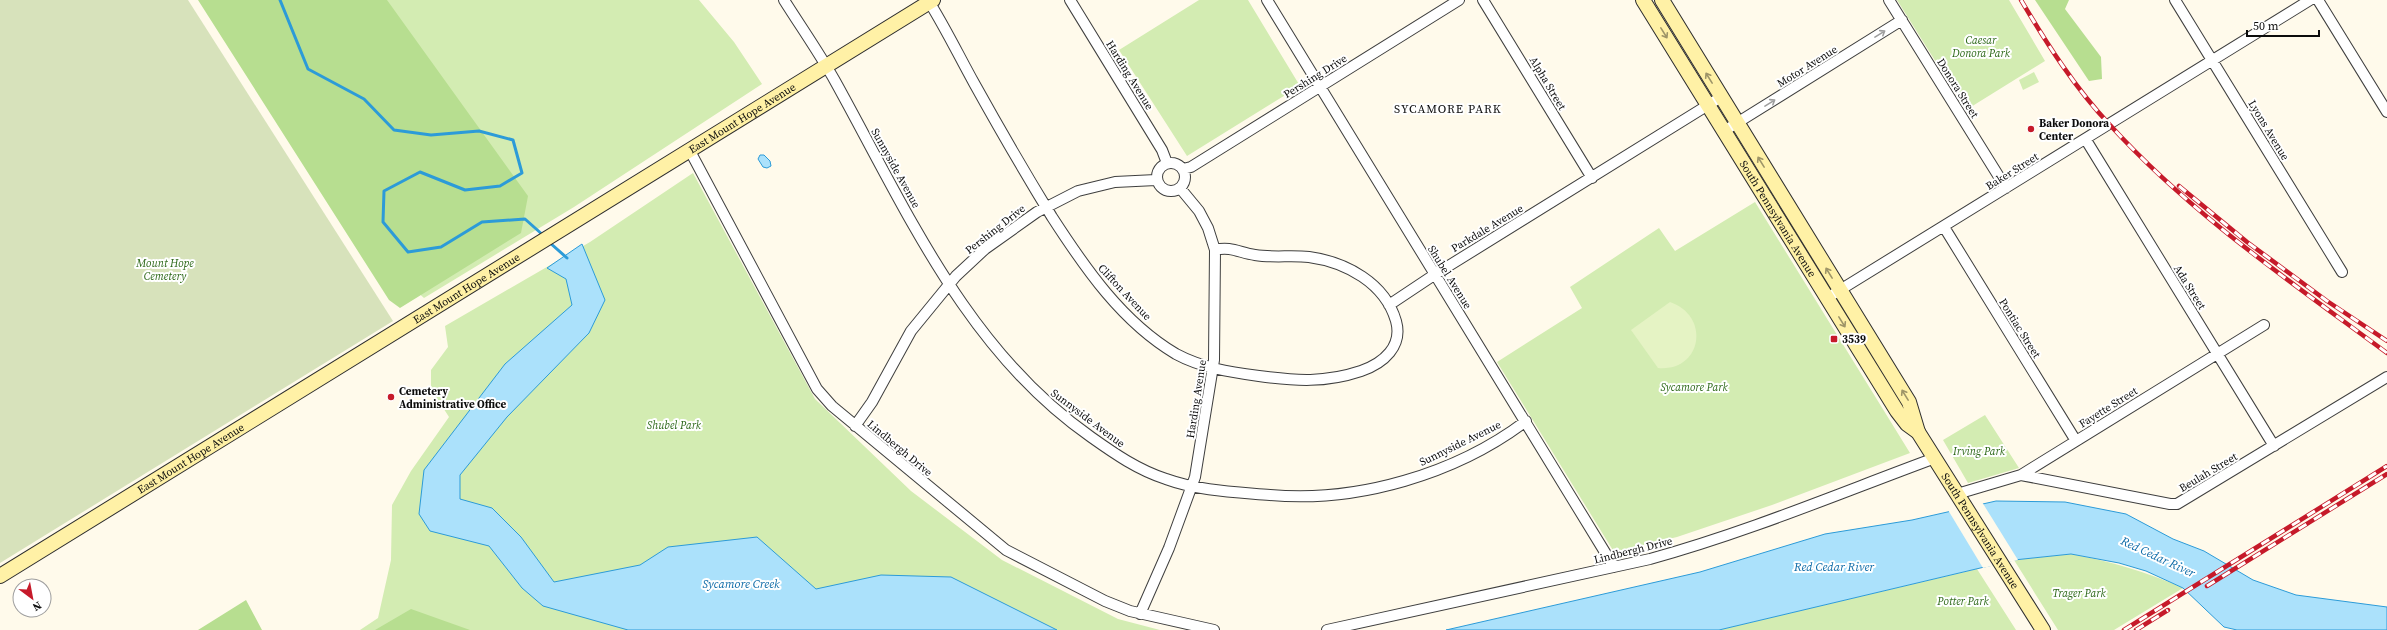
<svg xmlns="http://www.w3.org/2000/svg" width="2387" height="630" font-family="'Source Serif 4',serif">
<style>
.green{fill:#d3ecb2}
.forest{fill:#b7de90}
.cemetery{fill:#d7e2bb}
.pitch{fill:#e5f3c4}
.water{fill:#abe1fb;stroke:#2c9bd8}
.pier{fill:#fffaeb}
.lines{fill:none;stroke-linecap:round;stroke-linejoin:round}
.stream{stroke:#2c9bd8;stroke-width:3}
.street-casing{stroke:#3f3f3f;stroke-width:12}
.secondary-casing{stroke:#2e2e2e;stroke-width:16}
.street{stroke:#fff;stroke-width:10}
.secondary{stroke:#fff1a6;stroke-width:14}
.rail-casing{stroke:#c61a2a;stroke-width:4.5}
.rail{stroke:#fff;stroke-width:3;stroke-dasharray:9;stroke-linecap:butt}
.oneway{stroke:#9e9568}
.oneway2{stroke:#9e9e9e}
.poi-dot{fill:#c61a2a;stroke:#fff;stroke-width:1.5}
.labels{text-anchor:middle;stroke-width:4;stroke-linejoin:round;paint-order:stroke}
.park-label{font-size:11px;font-style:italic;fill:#2c6818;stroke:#fff}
.street-label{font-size:11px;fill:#0c0c0c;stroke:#fff}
.poi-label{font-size:11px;font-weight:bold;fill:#0c0c0c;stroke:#fff;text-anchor:start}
.neighbourhood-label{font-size:12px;letter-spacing:1px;fill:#0c0c0c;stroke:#fff}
.water-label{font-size:12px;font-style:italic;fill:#0c6aa7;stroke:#fff}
</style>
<rect width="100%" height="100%" fill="#fffaeb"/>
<!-- green -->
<path class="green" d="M214,0H699L734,42L762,84L574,207L424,298L389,267Z
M1199,0H1248L1300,86L1187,156L1119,50Z
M1897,0H2009L2045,61L1966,110Z
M2034,72L2039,82L2023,90L2019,80Z
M693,173L815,399L911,491L1002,560L1118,619L1160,630H360L378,618L391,560L392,505L411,471L449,417L431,389V370L448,347L445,326L590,242Z
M1755,202L1910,453L1772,505L1677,537L1614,552L1497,362L1582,308L1570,287L1659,228L1675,251Z
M1985,415L2019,468L1968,483L1943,440Z
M2071,554C2112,562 2145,571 2183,588L2114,630H2058L2014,560Z
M1977,569L2016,630H1719Z"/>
<!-- forest -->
<path class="forest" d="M198,0H387L528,196L521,233L400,308L389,300Z
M2035,0H2069L2065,9L2101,57L2102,79L2089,81Z
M246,600L262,630H198Z
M411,609L470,630H375Z"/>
<!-- cemetery -->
<path class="cemetery" d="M0,0H188L393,321L0,563Z"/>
<!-- pitch -->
<path class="pitch" d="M1670,302C1711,316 1702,372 1658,368L1631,330Z"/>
<!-- water -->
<path class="water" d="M760,155H764L770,161L771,166L767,168L763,167L758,159Z
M582,244L605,300L589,333L507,417L460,475V499L492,508L521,537L554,582L640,565L668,547L757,537L816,589L881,575L951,577L1057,630H628L543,606L522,588L489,546L430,531L419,514L424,470L505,364L572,305L566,279L547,268Z
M1996,501L2065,502L2126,514L2173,539L2204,551L2253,580L2296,595L2387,607V630H2237L2224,627L2183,588L2146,571L2119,563L2071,554L2014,560L1719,630H1446L1700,572L1825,534L1912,520Z"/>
<!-- pier -->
<path class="pier" d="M1982,502L2018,560L1983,568L1948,510Z"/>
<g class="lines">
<!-- stream -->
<path class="stream" d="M280,0L308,69L364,99L394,130L431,135L479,131L513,140L522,173L500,186L465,190L420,172L384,191L383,222L408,252L441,247L482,222L525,219L544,236
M549,242L567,258"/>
<defs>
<path id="street" d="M784,0C801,27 820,54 835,81C906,209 967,351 1091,437C1115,454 1138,470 1166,479C1199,491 1235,492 1270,495C1357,503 1456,474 1526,421
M928,0C945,27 959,56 974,83C999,128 1025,173 1052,217C1085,268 1122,322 1176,354C1202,368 1230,372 1259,376C1296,381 1325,383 1361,371C1384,363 1403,346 1396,321C1385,283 1346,262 1309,257C1291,255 1273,258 1255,255C1240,253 1231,246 1215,250
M1070,0L1162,150L1167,163
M1267,0L1614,567
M1483,0L1592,178
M1889,0L2006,188
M2175,0L2342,272
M2318,0L2387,112
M1724,131L1902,20
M2086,140L2274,446
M690,151L817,389L832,406L1006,550L1105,601L1130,611L1214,630
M1157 177a14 14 0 1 1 28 0a14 14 0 1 1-28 0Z
M1183,169L1191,167L1459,0
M1944,227L2076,441
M1827,298L2310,0
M1389,305L1434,275L1721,97
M855,426L872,402L911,331L956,276L985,249L1037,212L1078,191L1115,182L1156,180
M2021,475L2170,504H2177L2387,377
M1957,494L2021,475L2264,325
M1140,614L1169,548L1195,477L1214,360L1215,250L1208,228L1199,211L1180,188
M1327,630L1650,559C1748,532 1840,493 1935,458"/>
<g id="secondary">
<path id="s1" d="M1643,0L1897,411L1907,424L1918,432L2043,630"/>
<path d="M1662,0L1909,402L1918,432"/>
<path id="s2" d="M0,576L933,0"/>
</g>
</defs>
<!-- street casing -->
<use href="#street" class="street-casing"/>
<!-- secondary casing -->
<use href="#secondary" class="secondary-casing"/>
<!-- street -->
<use href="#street" class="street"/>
<!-- secondary -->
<use href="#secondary" class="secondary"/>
<defs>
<path id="rail" d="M2021,0C2047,44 2075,88 2110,125C2191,214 2291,282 2387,353
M2179,186L2247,242L2327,301L2387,341
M2207,586L2387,474
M2124,630L2387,466
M2136,630L2168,610"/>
</defs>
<!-- rail casing -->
<use href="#rail" class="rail-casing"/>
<!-- rail -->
<use href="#rail" class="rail"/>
</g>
<!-- one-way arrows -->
<defs><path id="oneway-shaft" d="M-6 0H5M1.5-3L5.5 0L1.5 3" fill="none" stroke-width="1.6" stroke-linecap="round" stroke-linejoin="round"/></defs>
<g class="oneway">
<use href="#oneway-shaft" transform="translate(1664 33) rotate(58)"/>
<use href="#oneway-shaft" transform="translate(1709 78) rotate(-122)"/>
<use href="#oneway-shaft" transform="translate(1761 162) rotate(-122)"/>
<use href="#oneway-shaft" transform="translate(1829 273) rotate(-122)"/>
<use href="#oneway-shaft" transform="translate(1842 322) rotate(58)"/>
<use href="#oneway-shaft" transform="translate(1905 395) rotate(-122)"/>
</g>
<g class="oneway2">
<use href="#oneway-shaft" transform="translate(1880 34) rotate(-32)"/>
<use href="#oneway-shaft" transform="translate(1770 103) rotate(-32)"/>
</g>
<!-- markers -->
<g class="poi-dot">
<circle cx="2031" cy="129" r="4"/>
<rect x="1830" y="335" width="8" height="8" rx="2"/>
<circle cx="391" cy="397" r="4"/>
</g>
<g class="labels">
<!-- park labels -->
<g class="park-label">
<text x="1981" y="44">Caesar<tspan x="1981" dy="13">Donora Park</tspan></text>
<text x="165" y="267">Mount Hope<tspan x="165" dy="13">Cemetery</tspan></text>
<text x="1694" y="391">Sycamore Park</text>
<text x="674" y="429">Shubel Park</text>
<text x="1979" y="455">Irving Park</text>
<text x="2079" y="597">Trager Park</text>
<text x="1963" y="605">Potter Park</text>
</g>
<!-- street labels -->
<g class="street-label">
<text transform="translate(1807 66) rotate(-32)" y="4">Motor Avenue</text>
<text transform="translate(1130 75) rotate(58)" y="4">Harding Avenue</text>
<text transform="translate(1315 76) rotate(-32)" y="4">Pershing Drive</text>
<text transform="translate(1548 83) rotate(59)" y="4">Alpha Street</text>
<text transform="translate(1958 88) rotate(58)" y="4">Donora Street</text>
<text dy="4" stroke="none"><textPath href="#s2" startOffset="872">East Mount Hope Avenue</textPath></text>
<text transform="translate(2269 130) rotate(59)" y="4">Lyons Avenue</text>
<text transform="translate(896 168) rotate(61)" y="4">Sunnyside Avenue</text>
<text transform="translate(2012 171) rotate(-32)" y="4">Baker Street</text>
<text dy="4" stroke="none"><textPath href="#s1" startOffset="257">South Pennsylvania Avenue</textPath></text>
<text transform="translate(1487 228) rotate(-31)" y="4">Parkdale Avenue</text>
<text transform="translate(995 229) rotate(-38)" y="4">Pershing Drive</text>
<text transform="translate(1450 277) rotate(58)" y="4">Shubel Avenue</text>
<text transform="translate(2190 287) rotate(58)" y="4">Ada Street</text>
<text dy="4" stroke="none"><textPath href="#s2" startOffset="548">East Mount Hope Avenue</textPath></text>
<text transform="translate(1125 292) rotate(47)" y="4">Clifton Avenue</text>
<text transform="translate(2020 328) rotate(58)" y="4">Pontiac Street</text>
<text transform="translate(1196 399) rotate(-81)" y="4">Harding Avenue</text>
<text transform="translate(2108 407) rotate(-32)" y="4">Fayette Street</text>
<text transform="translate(1088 418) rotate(37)" y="4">Sunnyside Avenue</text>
<text transform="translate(1460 443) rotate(-26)" y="4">Sunnyside Avenue</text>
<text transform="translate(900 448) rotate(40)" y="4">Lindbergh Drive</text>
<text dy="4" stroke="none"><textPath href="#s2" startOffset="224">East Mount Hope Avenue</textPath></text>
<text transform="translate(2208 472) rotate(-31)" y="4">Beulah Street</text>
<text dy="4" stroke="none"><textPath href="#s1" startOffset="630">South Pennsylvania Avenue</textPath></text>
<text transform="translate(1633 550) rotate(-14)" y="4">Lindbergh Drive</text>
</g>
<!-- poi labels -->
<g class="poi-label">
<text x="2039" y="127">Baker Donora<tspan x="2039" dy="13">Center</tspan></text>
<text x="1842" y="343">3539</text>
<text x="399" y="395">Cemetery<tspan x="399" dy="13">Administrative Office</tspan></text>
</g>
<!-- neighbourhood labels -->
<g class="neighbourhood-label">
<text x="1448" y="113">SYCAMORE PARK</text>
</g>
<!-- water labels -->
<g class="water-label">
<text transform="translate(2158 557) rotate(25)" y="4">Red Cedar River</text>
<text x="1834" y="571">Red Cedar River</text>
<text x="741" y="588">Sycamore Creek</text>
</g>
</g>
<!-- north arrow -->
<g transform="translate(32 598) rotate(148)"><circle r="19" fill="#ffffff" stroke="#9e9e9e"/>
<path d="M0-3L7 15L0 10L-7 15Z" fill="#c61a2a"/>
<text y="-6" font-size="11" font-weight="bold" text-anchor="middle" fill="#0c0c0c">N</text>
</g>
<!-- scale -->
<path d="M2247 30v6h72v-6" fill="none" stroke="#0c0c0c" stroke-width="2"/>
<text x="2253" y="30" font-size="12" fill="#0c0c0c" stroke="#ffffff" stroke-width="3" paint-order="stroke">50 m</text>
</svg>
